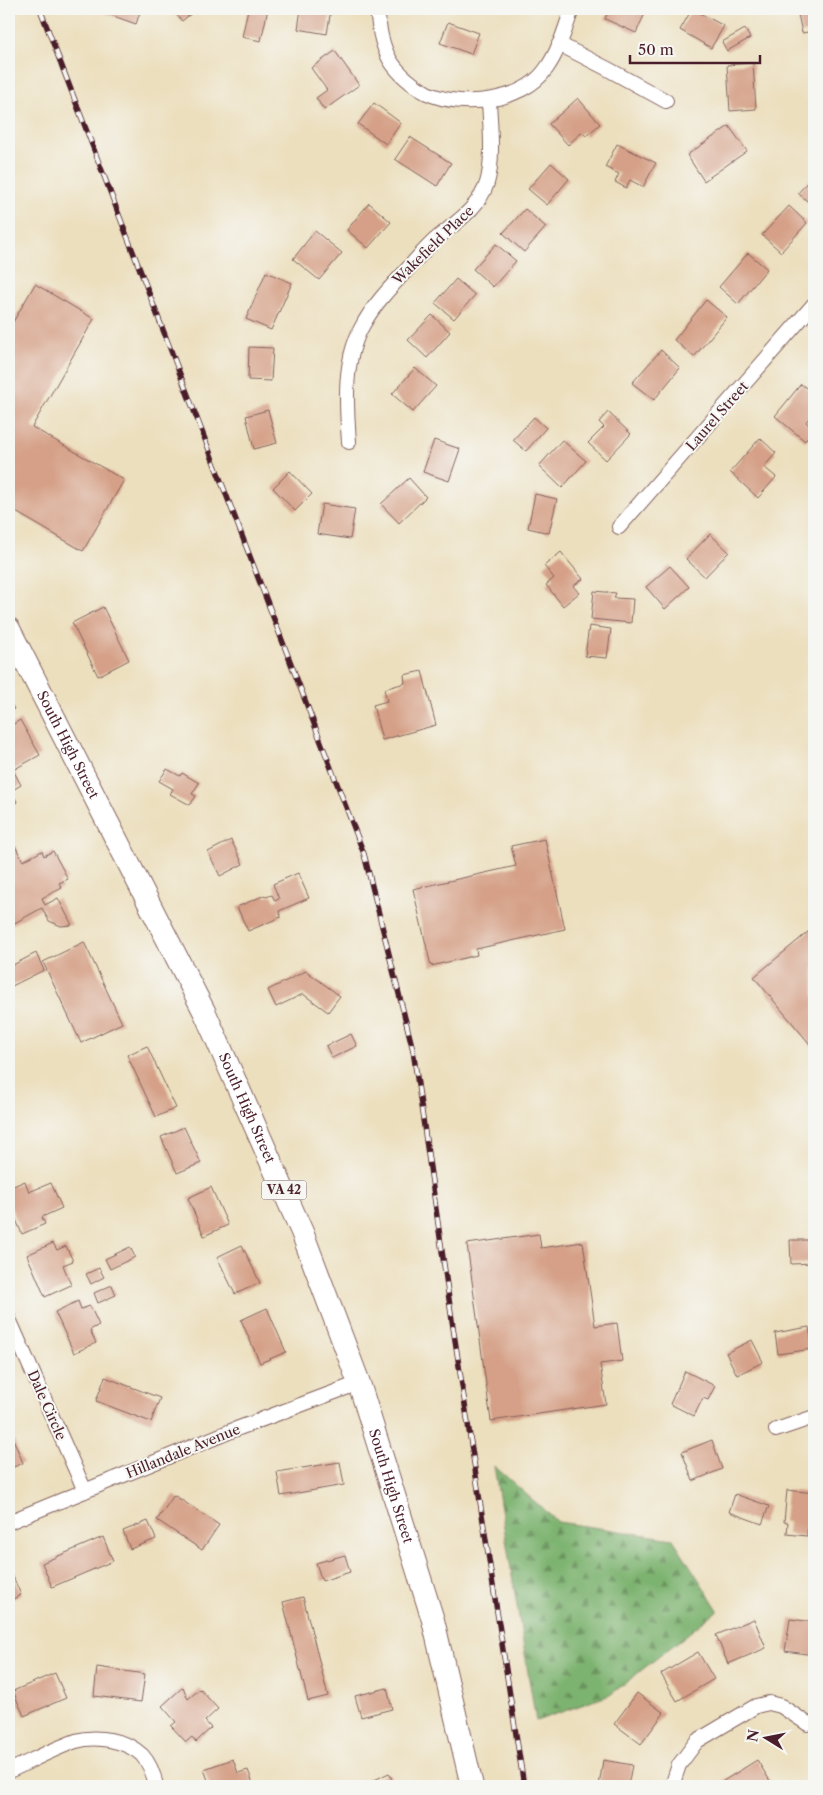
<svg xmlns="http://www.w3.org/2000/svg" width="823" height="1795" font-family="'Libre Caslon Text',serif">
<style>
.forest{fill:url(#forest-firs);stroke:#64694e}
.building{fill:#d5a087}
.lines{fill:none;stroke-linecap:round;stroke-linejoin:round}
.minor-casing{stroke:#83625e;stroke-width:16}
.primary-casing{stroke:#83625e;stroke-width:24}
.minor{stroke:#fff;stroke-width:14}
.primary{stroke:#fff;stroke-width:22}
.rail-casing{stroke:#4a1f2b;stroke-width:5.5}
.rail{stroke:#f6f6f2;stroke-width:4;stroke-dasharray:11;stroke-linecap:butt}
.labels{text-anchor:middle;stroke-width:4;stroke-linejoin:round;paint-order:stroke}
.shield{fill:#f6f6f2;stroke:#7e6067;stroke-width:1}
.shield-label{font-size:12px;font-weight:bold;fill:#4a1f2b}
.street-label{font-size:14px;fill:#4a1f2b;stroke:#f6f6f2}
</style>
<defs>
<pattern id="forest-firs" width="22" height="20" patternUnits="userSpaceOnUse" patternTransform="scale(1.25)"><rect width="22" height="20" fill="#7db370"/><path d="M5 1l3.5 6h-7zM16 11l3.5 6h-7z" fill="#68915c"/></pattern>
</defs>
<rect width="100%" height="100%" fill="#f6f6f2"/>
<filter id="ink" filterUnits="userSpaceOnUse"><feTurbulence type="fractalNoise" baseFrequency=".02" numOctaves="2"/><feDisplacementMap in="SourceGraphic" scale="10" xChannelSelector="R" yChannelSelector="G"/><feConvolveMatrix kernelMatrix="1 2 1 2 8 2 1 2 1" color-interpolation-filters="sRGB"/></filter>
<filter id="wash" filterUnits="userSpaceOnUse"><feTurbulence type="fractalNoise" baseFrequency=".0096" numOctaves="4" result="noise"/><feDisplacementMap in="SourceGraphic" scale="20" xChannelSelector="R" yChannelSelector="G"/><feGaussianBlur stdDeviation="1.12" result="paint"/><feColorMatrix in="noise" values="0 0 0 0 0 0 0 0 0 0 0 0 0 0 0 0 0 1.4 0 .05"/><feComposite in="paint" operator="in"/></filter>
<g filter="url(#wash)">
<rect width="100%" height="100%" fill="#ecdfbe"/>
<!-- forest -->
<path class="forest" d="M494,1466L558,1522L673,1539L718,1610L610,1695L536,1721Z"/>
<g id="blocks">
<!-- building -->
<path class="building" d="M103,9H141L136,24L102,12Z
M171,9H197L182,21Z
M248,9H268L261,41L242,37Z
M301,9H331L327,34L298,29Z
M609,9H647L636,33L605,19Z
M692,9L724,26L711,48L680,30Z
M797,9H814V31L802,33Z
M448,22L479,33L471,54L440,43Z
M745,29L750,38L727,51L722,42Z
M335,51L359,85L324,110L316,98L327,90L311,68Z
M753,63L756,109L730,111L727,65Z
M578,98L600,124L586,136L582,132L568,145L549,124Z
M374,103L401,123L386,144L358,124Z
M729,126L747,151L704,181L687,155Z
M410,137L451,163L437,186L395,159Z
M617,144L656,163L643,187L630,180L626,188L615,182L619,174L605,167Z
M551,163L569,179L547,205L528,189Z
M814,175V207L798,193Z
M369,203L391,222L368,248L347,230Z
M789,206L807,223L781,252L762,235Z
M525,209L546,227L524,252L503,233Z
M315,231L342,253L319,280L293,259Z
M496,244L516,261L493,287L473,269Z
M748,253L767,269L738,304L719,287Z
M266,272L292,283L271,330L246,319Z
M456,279L475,295L454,319L435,303Z
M35,284L94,319L32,427L124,480L83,551L9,508V329Z
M706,300L727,317L694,357L674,340Z
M432,315L450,332L427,358L408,340Z
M249,347L273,348L271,381L248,380Z
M661,350L680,368L654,400L632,383Z
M415,368L436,386L413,412L392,394Z
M801,384L814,394V412L806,422L814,430L805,441L775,416Z
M268,410L277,443L254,449L246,416Z
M608,412L631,434L606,460L588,443L604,427L599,422Z
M534,417L546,428L526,451L513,440Z
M760,438L776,453L764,467L776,477L758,498L730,472Z
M434,440L460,449L449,481L423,472Z
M562,440L586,461L562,488L539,466Z
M290,471L312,494L295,511L273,488Z
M409,478L426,497L399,523L381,504Z
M535,494L557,499L549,533L528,528Z
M322,504L355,509L350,539L317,534Z
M710,534L729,552L705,577L686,559Z
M561,552L583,579L573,586L579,593L563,606L546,585L554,578L544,566Z
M670,566L689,587L665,609L646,587Z
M594,591L616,593L614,598L633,599L631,623L591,619Z
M103,607L129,660L98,676L72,623Z
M589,626L611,629L607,658L585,656Z
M422,671L436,725L382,740L373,705L387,701L384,689L405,683L404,675Z
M9,701L14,709L9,712Z
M20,720L40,755L13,770L21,785L11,791L17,802L9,807V727Z
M167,769L180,776L182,773L199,783L192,794L196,796L190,805L170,794L173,789L159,781Z
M545,839L565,929L476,949L477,955L431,966L413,889L516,866L511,846Z
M231,840L243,864L220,876L208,852Z
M15,846L23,861L42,851L44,856L53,851L68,879L59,883L62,888L42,898L45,905L58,898L72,925L61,926L49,921L42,908L9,926V849Z
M298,873L309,898L279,911L281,917L248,931L237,907L265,895L266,897L272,895L275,901L279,899L273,884Z
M814,927V1049L754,977Z
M84,942L122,1023L81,1043L43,962Z
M36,953L44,970L12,986L9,979V967Z
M306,971L340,996L328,1012L303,994L276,1007L268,990Z
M351,1034L357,1046L332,1058L326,1046Z
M147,1046L176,1108L156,1117L127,1055Z
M184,1127L201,1163L177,1173L161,1137Z
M25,1181L29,1192L51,1183L62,1208L42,1217L45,1224L22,1234L9,1203V1188Z
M211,1187L228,1225L204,1236L188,1198Z
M539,1234L541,1248L583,1242L595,1326L617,1323L622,1361L600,1364L606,1404L491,1421L467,1244Z
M790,1240H814V1263L791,1264Z
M53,1243L57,1250L66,1246L73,1261L63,1265L71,1285L45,1297L27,1255Z
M242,1245L260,1283L235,1294L217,1257Z
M130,1247L135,1257L110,1269L105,1259Z
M99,1268L104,1277L91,1284L86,1274Z
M112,1285L116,1295L98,1303L94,1293Z
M78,1301L81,1309L90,1306L99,1325L90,1330L96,1343L74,1353L55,1312Z
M267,1308L286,1352L260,1363L241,1320Z
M809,1327L813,1349L778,1354L775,1333Z
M752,1340L763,1362L737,1375L726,1353Z
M685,1371L715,1386L708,1400L703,1398L694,1416L670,1404Z
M105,1377L160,1398L151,1422L96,1401Z
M9,1429L23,1463L9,1469Z
M712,1440L722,1469L693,1481L682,1452Z
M340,1462L344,1485L281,1496L277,1472Z
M787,1490L814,1493V1525L808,1524L807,1536L787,1534L788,1522H784Z
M735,1494L769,1506L762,1524L729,1512Z
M174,1495L219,1525L202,1550L157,1520Z
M148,1521L156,1539L130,1549L123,1531Z
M103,1537L113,1561L52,1587L42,1563Z
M345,1555L350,1572L322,1581L316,1563Z
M11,1572L21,1595L9,1601V1574Z
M303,1597L328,1696L308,1701L283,1602Z
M754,1619L766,1648L728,1664L716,1635Z
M790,1619L814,1622V1655L785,1651Z
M698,1652L714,1679L677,1701L661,1674Z
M97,1667L145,1674L141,1702L94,1696Z
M55,1673L66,1698L24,1716L13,1691Z
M183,1687L188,1699L200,1689L218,1709L205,1721L211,1728L196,1742L192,1737L186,1742L171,1726L176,1722L162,1706Z
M387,1688L392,1709L361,1717L355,1696Z
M637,1693L664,1713L641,1744L614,1724Z
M233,1759L238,1773L248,1770L254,1786H210L204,1769Z
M603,1760L632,1765L628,1786H599Z
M757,1760L772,1784L769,1786H722L720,1783Z
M389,1773L395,1786H362Z
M86,1781L88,1786H73Z"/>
</g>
</g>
<g filter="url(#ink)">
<use href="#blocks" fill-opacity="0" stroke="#83625e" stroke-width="1"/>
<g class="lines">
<defs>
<path id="minor" d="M377,9C379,27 381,44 390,60C398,73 413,86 427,93C462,109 523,102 546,69C559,51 565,29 572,9
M559,44L606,68L666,101
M349,442C346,402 343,358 364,323C374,305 388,290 402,275C413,263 424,250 436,239C455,223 479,208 487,183C494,160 490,124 489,100
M619,527L814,304
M9,1319L85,1491
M776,1430L814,1417
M9,1522L231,1431L359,1383
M9,1771C31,1761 53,1749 76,1741C96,1735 126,1740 142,1755C150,1764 154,1775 156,1786
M672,1786L679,1765L697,1741L756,1706L769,1703L781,1706L808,1724"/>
<g id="primary">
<path id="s1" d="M9,629L205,1013L302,1232L359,1383L433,1620L472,1786"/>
</g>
</defs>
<!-- minor casing -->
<use href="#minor" class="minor-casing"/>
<!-- primary casing -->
<use href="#primary" class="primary-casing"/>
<!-- minor -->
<use href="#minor" class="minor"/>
<!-- primary -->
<use href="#primary" class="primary"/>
<defs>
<path id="rail" d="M40,9L364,854L413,1050L453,1327L524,1786"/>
</defs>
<!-- rail casing -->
<use href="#rail" class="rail-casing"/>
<!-- rail -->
<use href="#rail" class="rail"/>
</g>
</g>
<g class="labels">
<!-- shield labels -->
<rect class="shield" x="261.5" y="1180.5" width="45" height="19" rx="4"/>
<g class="shield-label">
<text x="284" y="1194">VA 42</text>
</g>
<!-- street labels -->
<g class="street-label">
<text transform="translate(433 245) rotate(-44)" y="5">Wakefield Place</text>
<text transform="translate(717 416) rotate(-49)" y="5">Laurel Street</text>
<text dy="5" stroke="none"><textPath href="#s1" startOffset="130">South High Street</textPath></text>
<text dy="5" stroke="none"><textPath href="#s1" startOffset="535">South High Street</textPath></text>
<text transform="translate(47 1405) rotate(66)" y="5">Dale Circle</text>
<text transform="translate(183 1451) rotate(-22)" y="5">Hillandale Avenue</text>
<text dy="5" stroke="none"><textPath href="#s1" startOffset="940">South High Street</textPath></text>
</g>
</g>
<!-- margin -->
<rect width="823" height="1795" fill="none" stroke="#f6f6f2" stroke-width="30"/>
<!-- north arrow -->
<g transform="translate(766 1738) rotate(280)" stroke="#f6f6f2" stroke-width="4" paint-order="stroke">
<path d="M0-4L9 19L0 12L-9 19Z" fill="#4a1f2b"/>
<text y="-8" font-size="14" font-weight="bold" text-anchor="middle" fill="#4a1f2b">N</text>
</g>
<!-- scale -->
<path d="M630 55v8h130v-8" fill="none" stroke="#4a1f2b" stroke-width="2.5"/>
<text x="638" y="55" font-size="15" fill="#4a1f2b" stroke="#f6f6f2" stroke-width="4" paint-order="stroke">50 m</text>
</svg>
